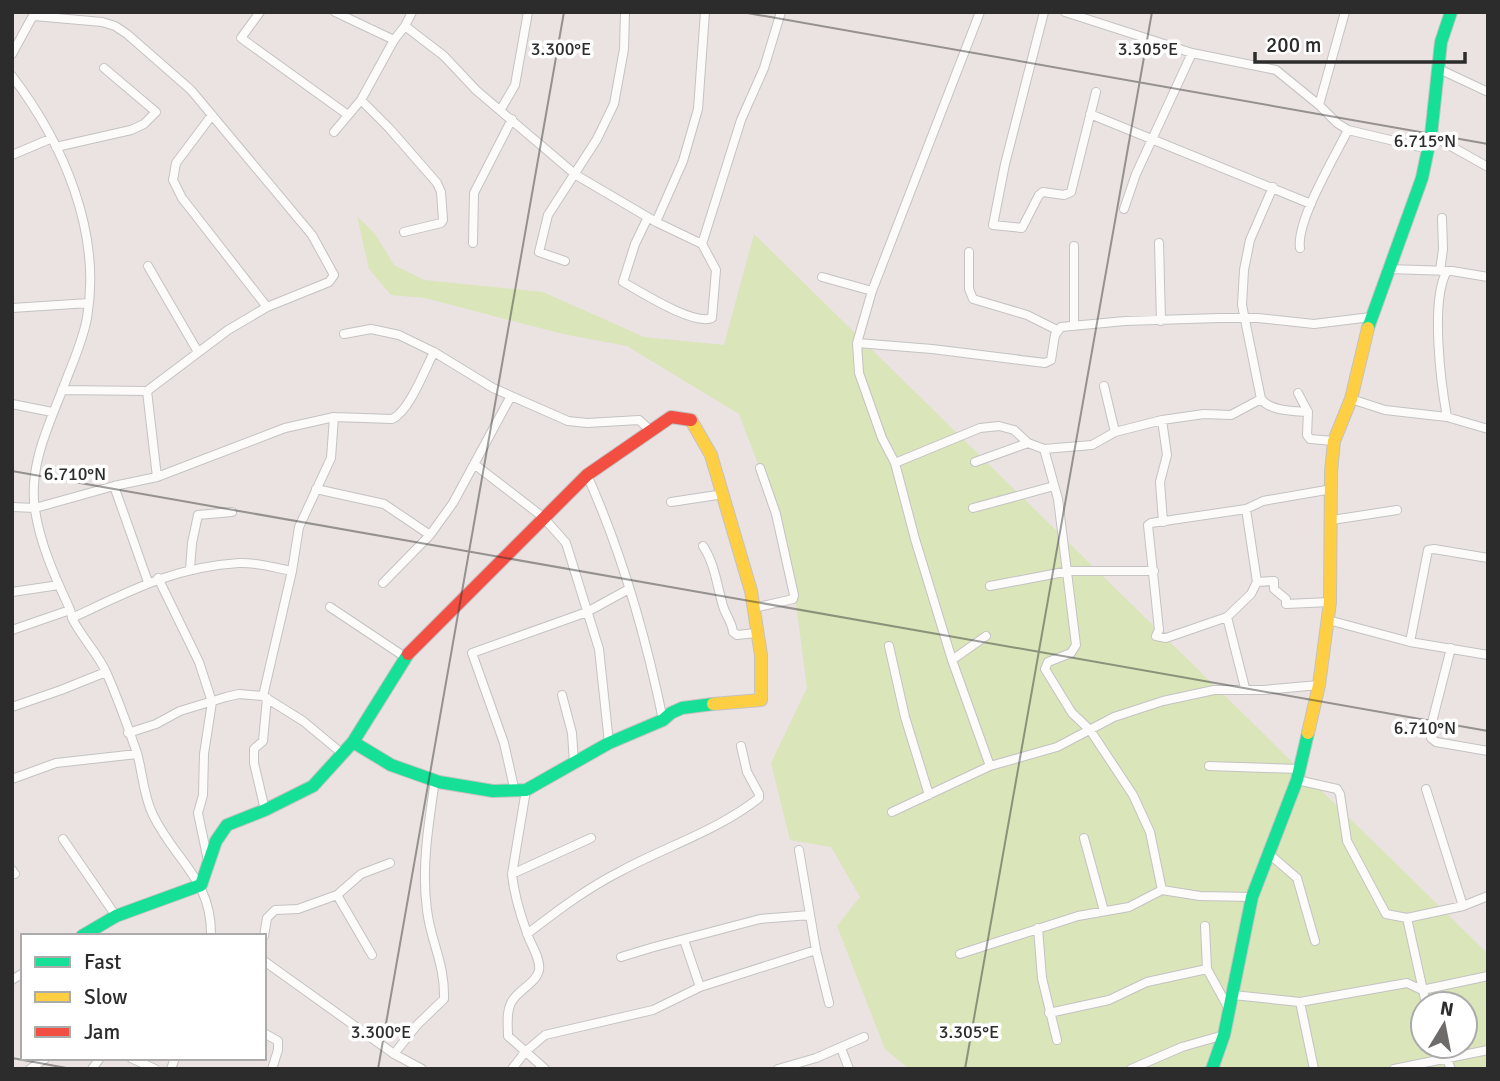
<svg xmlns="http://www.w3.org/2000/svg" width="1500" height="1081" font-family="Signika,sans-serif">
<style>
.green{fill:#dae5b9;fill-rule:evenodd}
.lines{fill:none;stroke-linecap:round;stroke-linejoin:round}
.street-casing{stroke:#c4c2c3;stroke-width:10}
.fast-casing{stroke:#c4c2c3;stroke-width:14}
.slow-casing{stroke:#c4c2c3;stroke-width:14}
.jam-casing{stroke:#c4c2c3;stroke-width:14}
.street{stroke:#fcfbfa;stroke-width:8}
.fast{stroke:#16e098;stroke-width:12}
.slow{stroke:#ffcf43;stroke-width:12}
.jam{stroke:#f24e42;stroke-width:12}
.ticks{fill:none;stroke:#2c2c2c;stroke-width:2;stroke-opacity:0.45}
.ticks-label{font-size:18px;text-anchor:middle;fill:#2c2c2c;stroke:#fff;stroke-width:7;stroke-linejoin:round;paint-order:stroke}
</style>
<rect width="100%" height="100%" fill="#eae3e1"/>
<!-- green -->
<path class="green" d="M357,216L375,234L394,265L424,280L543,292L644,337L724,345L754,234L1488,954V1069H909L885,1049L837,926L860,897L831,847L790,840L771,763L807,688L788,543L739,414L627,346L563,334L425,298L391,295L369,269ZM1423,1004H1465V1046H1423Z"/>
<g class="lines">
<defs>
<path id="street" d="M260,12L241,38L348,115
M335,12L394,40L405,26L444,56L476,90L576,175L656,222L702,244L716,270L712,318C694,326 641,292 623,282L635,244L648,217
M980,12L872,291L857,343L859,373L882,438L895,463L915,539L952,660L990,766
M1044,12L1005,164L993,225L1022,228L1039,195L1043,192L1064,195L1071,192L1096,92
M1065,12L1192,53L1276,70L1319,105L1337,123L1348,130L1428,149
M34,16L102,22L115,26L127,34L191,90L312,235L334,275L329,282L267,307L228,330L147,391L62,390
M405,26L412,12
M12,54L35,12
M1439,69L1488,92
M12,76C63,143 102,232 87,318C83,340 73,362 65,383C50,423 28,465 35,510C40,543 54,575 68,605C71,610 71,615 73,620C83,639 99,655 107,674C118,699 128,727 137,753C143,774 143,795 153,815C175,861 212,879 211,936
M361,100L389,128L437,183L441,192L443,220L441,223L404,232
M1319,105L1345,12
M501,109L515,85L528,12
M1090,114L1311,204
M212,115L176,163L173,180L182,198L267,307
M334,132L361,100L394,40
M1431,135L1488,167
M56,147L131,130L144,124L156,112L104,68
M12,155L50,139
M1273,187L1250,240L1244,270L1242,305L1261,399C1270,411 1293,411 1308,412
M1124,209L1136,174L1192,53
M656,222L683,161L698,109L705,12
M473,243L474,193L512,119
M1159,243L1161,321
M702,244L741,120L764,68L781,12
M1300,248C1296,221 1335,156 1348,130
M969,252V289L973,299L1027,315L1057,330
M565,261L539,252L548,215L597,139L614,104L624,49L625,12
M148,266L198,352
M1387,269L1452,271L1488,277
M1440,271L1443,249L1442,218
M822,277L872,291
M12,308L89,303
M1074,326V246
M344,334L371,329L399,335L434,352L493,388L568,421L587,423L639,420L650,430
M857,343L932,349L1045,363L1051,360L1055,335L1061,327L1125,321L1219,318H1258L1314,324L1371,317
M1104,386L1115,432
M147,391L157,477
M1298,393L1308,412L1307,435L1310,439L1334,441
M1351,399L1385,410L1447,417L1488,429
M12,404L52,412
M1447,417C1441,384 1430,300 1447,271
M1162,420L1167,455L1160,482L1163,522
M1044,449L1092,445L1115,432L1162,420L1204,414L1231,415L1261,399
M975,462L1028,443
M895,463L980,428L999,426L1014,430L1028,443L1044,449L1058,499L1076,645L1071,653L1048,662L1045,669L1072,713L1090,730L1133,795L1150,832L1162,890L1129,907L1078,916L960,954
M474,464L543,517L566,543L599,649L609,743
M587,475C622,553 646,637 663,720
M114,486L148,582
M316,489L384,504L430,535
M671,502L724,494
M12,507L35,508L114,486L157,477L285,428L334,417L392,419C409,412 425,369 434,352
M973,508L1054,486
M1246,509L1257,582L1251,594L1227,617L1166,638L1156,636L1159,630L1148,525L1151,523L1246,509L1263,501L1332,489
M1332,520L1397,510
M703,546C715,564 717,586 723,606C726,616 732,622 733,632L737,635L756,633
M190,569L192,543L198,515L232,512
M158,578L199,662L212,702L204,754L203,795L198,813L208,861
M1257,582L1274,581V589L1286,599V604L1330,602
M383,583L430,535L453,503L511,396
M990,586L1069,571H1154
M12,592L59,585
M330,607L405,657
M754,608L789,600L793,599L794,595L776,514L760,468
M1227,617L1245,688
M72,618C130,591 174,567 239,563C256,562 275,568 292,571
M1328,620L1410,642L1488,655
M12,630L70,610
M1410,642L1428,550L1434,549L1488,558
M889,646L905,717L929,795
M1451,648L1430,730L1431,738L1436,742L1488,751
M952,660L986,636
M562,695L572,733L574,763
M263,696L292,571L299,527L331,458L334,417
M12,707L61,690L106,672
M128,733L156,724L180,711L226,697L239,694L263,696L303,721L344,755
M1209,766L1298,769
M12,779L56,763L137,754
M1297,780L1337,789L1340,794L1347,841L1386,914L1407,918
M1426,789L1463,906
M526,790L512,874C514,894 520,914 527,933C530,944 541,958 539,970C536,984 517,990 511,1003C506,1013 508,1025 508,1036L545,1069
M515,792L504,743L472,653L587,612L629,589
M265,810L254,763V749L263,741L267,698
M892,812L990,766L1057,747L1114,717L1163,701L1214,690H1263L1319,685
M1084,838L1104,911
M63,839L116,916
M799,850L816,950L829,1003
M1268,853L1297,878L1315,941
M12,870L15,874
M512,874L591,838
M1162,890L1200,896L1252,897
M337,895L372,955
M1205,926L1207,969L1229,1009
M1038,928L1042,978L1057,1040
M527,934C557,911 587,888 621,871C667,846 717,831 759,798V794L747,772L741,746
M264,936L267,918L275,910L298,909L337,895L361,874L390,863
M684,940L700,987
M621,957L654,947L760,919L810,915
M264,961L394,1054L422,1069
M12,980L23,973
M1233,995L1300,1002L1407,983L1422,990L1488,976
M1300,1002L1314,1069
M1426,1004L1407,918L1463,906L1488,896
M1049,1013L1109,1000L1147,982L1207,969
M264,1033L278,1041V1050L272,1069
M1441,1046L1451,1069
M841,1048L849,1069
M394,1054L417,1025L444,999C445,963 431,943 427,910C421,867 429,822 435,780
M131,1058L155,1069
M30,1069L46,1058
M92,1069L100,1058
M171,1069L175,1058
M512,1069L525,1052L545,1035L653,1010L700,987L816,950
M778,1069L816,1058L864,1037
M1131,1069L1182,1047L1224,1035
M1394,1069L1488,1050"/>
<path id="fast" d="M1368,328L1422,178L1431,135L1441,42L1451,12
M353,742L391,765L439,782L493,791L526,790L609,743L663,720L671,713L682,708L713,704
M82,936L116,916L201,885L216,841L227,825L265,810L313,786L353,742L408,654
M1212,1069L1224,1035L1252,897L1297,780L1308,733"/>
<path id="slow" d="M691,420L711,455L751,591L761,655V700L713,704
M1308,733L1319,685L1330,602L1331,472L1334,441L1351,399L1368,328"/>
<path id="jam" d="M408,654L587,475L671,417L691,420"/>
</defs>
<!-- street casing -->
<use href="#street" class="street-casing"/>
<!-- fast casing -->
<use href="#fast" class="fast-casing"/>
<!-- slow casing -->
<use href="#slow" class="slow-casing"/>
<!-- jam casing -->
<use href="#jam" class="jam-casing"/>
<!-- street -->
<use href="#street" class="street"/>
<!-- fast -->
<use href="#fast" class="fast"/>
<!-- slow -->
<use href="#slow" class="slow"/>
<!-- jam -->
<use href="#jam" class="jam"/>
</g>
<!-- ticks -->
<path class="ticks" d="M742,12L1488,144M12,471L1488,731M12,1058L72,1069M378,1069L564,12M965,1069L1152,12"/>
<g class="ticks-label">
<text x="561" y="55">3.300°E</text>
<text x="1148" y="55">3.305°E</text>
<text x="1425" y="147">6.715°N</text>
<text x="75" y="480">6.710°N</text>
<text x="1425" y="734">6.710°N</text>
<text x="381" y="1038">3.300°E</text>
<text x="969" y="1038">3.305°E</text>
</g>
<!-- border -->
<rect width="1500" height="1081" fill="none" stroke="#2c2c2c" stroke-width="28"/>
<!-- legend -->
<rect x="21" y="934" width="245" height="126" fill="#ffffff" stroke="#ababab" stroke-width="2"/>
<rect x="35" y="957" width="35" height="10" fill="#16e098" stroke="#ababab" stroke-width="2"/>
<text x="84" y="969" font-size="21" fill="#2c2c2c">Fast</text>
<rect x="35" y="992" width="35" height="10" fill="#ffcf43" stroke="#ababab" stroke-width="2"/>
<text x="84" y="1004" font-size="21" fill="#2c2c2c">Slow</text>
<rect x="35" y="1027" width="35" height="10" fill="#f24e42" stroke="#ababab" stroke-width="2"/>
<text x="84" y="1039" font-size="21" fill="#2c2c2c">Jam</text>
<!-- north arrow -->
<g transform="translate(1444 1025) rotate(10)"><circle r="33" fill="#ffffff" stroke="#ababab" stroke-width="2"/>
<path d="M0-5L12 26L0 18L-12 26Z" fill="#6e6c6b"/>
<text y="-10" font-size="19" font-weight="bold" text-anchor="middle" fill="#2c2c2c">N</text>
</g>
<!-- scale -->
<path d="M1255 52v10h210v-10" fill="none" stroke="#2c2c2c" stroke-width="3.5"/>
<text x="1266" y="52" font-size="21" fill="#2c2c2c" stroke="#ffffff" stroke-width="5" paint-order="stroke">200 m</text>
</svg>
